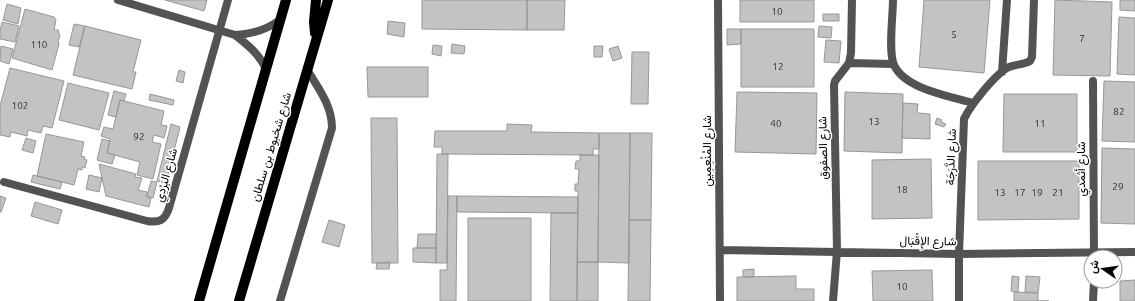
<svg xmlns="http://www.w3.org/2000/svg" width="1135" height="301" font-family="Ubuntu,Vazirmatn,sans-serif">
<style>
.building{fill:#c3c3c3;stroke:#979797}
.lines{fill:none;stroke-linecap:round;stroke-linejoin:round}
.service{stroke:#535353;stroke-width:8}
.minor{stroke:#535353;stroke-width:8}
.primary{stroke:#000;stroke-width:10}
.labels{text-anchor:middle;stroke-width:3;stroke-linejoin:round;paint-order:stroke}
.number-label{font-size:10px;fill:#313131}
.street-label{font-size:12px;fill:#000;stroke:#fff}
</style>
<rect width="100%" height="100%" fill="#fff"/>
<!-- building -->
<path class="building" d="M165,0H207L204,11Z
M422,0H527V30L422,29Z
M527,0H565L564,30H527Z
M740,0H814V22H740Z
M924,0H990L984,73L919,67Z
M1055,0L1112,2L1110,76L1053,75Z
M1120,0H1135V11L1120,10Z
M7,4L21,8L18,24L3,20Z
M25,9L54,17L56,20L54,30H58L60,37L58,41L59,44L52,70L12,58Z
M823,14H839V21H823Z
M1119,17L1135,18V75L1117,74Z
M388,21L405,23L404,37L387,34Z
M2,22L19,26L15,42L0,39V31Z
M74,24L85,26L79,47L69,45Z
M85,26L141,40L133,72H136L132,89L73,75Z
M819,26L832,27L831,38L818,37Z
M727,29H741V44L727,45Z
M741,29H814V87H741Z
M826,40L841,41L839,63L824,62Z
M452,44L465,46L464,54L451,53Z
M433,45L442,46L441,56L432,54Z
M1,46L13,49L9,64L0,61Z
M594,46H603L602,57H594Z
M618,46L622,58L613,61L609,49Z
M632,52H649L648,104H631Z
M367,67H428V97H368Z
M10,68L64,81L52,128L43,126L41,133L28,130L27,136L11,132L10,137L0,135V106Z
M179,70L185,72L183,83L176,81Z
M1104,81L1135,82V142L1102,141Z
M68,83L109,93L99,130L59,120Z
M114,91L126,94L124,101L120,100L116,117L108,115Z
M737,92L817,93L816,154L735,152Z
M845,92L903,94L902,153L844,151Z
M150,94L174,100L173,105L149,100Z
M1004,94H1077V152H1003Z
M120,100L164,111L161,125L167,126L164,138L154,135L152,142L161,144L153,179L137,175L140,162L107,153L110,139L101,136L104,127L113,129Z
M903,103L918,104L917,113L930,114V139L902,138Z
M371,118H397L398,263H372Z
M937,118L942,120L941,122L946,124L944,127L935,124Z
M171,124L180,127L166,183L157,181Z
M507,124L532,125L531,132L599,133V149H593V155L442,154V147H434L435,131H507Z
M599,133H630L629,263L598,262Z
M630,133H652L651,220H629Z
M46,134L84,142L81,156L85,157L84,159L87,160L85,168L82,167V170L78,169L74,185L37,176Z
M26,138L36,141L33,153L22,150Z
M102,139L110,141L107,153L115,155L112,164L97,160Z
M1102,148L1135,149V224L1101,223Z
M437,154H448L447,263H436Z
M580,155H599L598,262H577L578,191H575V184H578L579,169H575L576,161H580Z
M931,159L932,218L872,219V160Z
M978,161H1079V219L978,220Z
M99,164L136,174L135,177L142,178L138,190L147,192L146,197L151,198L149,207L106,196Z
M33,175L62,182L60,189L31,182Z
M89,175L102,178L99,192L86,189Z
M151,181L157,182L153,198L147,196Z
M0,196L6,198L1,212H0Z
M448,196H457L456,301H440V270H447Z
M457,196L578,197V213L457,212Z
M35,202L62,210L58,224L31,216Z
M551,213H578L577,301H550Z
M468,218H531V301H468Z
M329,220L345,225L339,247L322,242Z
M629,220H651L650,301H628Z
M418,234H436V248H417Z
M413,248H436V263L413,262Z
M390,262L389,269H376L377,263Z
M577,262H598V301H577Z
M754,269V277H743V270Z
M932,270L933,301H873L872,271Z
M796,276V289H814V301H737V277Z
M1012,276L1019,277L1018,292L1011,291Z
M1026,276L1040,277L1038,293L1025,292Z
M1135,280V301H1120V281Z
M1014,292L1038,293V301H1049H1014Z"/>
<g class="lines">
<!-- service -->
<path class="service" d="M893,0C893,16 888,52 894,65C905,89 949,96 973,103
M849,63L851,53L852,0
M280,301L332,128C332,106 319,89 308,71"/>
<!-- minor -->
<path class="minor" d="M118,0L235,35C253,34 266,30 280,20
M718,0L720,301
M235,35C248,45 259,54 266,69
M1002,72L1007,0
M1093,81L1094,257
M4,182L147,221C160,223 165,220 169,208L228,0
M720,250L959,254L1135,252
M833,301L837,251L834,85L835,81L849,63L893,64
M959,301V254L964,119C970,106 995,74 1009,67C1016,64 1023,65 1030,61L1032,57L1034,0
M1093,301L1094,281"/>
<!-- primary -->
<path class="primary" d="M315,33L314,22L316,0
M199,301L286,0
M239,301L328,0"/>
</g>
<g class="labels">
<!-- number labels -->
<g class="number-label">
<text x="777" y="15">10</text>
<text x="954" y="38">5</text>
<text x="1082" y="42">7</text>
<text x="39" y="48">110</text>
<text x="778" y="70">12</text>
<text x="20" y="109">102</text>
<text x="1119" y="115">82</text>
<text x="874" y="125">13</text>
<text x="776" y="127">40</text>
<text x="1040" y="127">11</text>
<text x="139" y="140">92</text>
<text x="1118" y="190">29</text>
<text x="902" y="193">18</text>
<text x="1000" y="196">13</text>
<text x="1020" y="196">17</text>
<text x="1037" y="196">19</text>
<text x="1058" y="196">21</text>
<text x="902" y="290">10</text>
</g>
<!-- street labels -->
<g class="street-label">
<text transform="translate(271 147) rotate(-73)" y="4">شارع شخبوط بن سلطان</text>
<text transform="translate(823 148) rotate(-91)" y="4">شارع الصفوق</text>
<text transform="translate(707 151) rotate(-90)" y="4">شارع المُنْعِمِين</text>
<text transform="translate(951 157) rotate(-88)" y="4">شارع الدَّرَجَة</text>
<text transform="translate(1081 169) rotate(-90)" y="4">شارع أثمدي</text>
<text transform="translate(166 175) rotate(-74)" y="4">شارع البَرْدِي</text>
<text transform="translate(928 241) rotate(1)" y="4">شارع الإِقْبَال</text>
</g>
</g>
<!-- north arrow -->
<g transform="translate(1103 269) rotate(283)"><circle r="19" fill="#ffffff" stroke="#999999"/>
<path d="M0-3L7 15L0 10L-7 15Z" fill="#000000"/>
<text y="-6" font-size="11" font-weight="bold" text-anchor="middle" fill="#000000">ش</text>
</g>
</svg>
